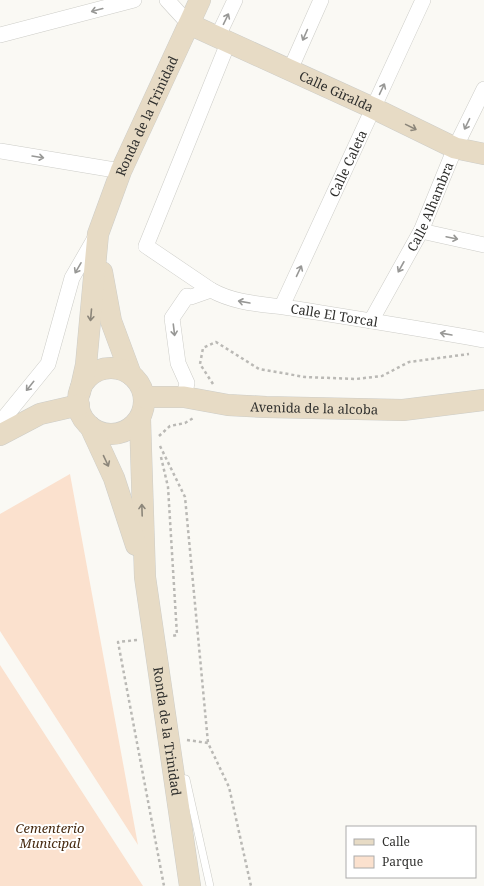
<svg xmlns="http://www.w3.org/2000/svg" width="484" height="886" font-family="'Noto Serif',serif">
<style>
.green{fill:#fbe1ce}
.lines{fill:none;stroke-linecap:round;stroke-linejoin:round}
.lane-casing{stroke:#cdcdc8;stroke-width:8}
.street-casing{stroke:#cdcdc8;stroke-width:16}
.secondary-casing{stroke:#cdcdc8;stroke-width:22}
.path{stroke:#bab9b5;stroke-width:2.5;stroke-dasharray:3 3;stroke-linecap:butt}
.lane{stroke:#fff;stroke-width:7}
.street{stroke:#fff;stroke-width:15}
.secondary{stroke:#e7dbc5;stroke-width:21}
.oneway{stroke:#989896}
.oneway2{stroke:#8c867a}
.labels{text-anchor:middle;stroke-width:4;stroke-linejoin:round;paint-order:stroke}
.street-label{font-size:13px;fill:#30302e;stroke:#fff}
.park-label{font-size:13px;font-style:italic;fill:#46290f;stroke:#fff}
</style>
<rect width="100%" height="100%" fill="#faf9f4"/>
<!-- green -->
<path class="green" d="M70,474L138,845L0,631V514Z
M0,665L143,886H0Z"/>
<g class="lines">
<defs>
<path id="lane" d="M176,777L186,779L210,886"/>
<g id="street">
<path d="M167,0L189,24"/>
<path d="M0,35L134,0"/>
<path d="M217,38L235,0"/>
<path d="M290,70L321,0"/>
<path d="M0,151L121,171"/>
<path d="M421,231L484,245"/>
<path d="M211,290L146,246L228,43"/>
<path id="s1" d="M282,306L423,0"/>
<path id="s2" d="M371,321L421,231L455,148L484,89"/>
<path id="s3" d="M184,397L187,383L178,363L172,318L187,296L191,297L211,290C238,305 267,304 297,309C359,319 422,329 484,340"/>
<path d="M0,423L48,364L72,278L95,238"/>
</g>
<g id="secondary">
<path id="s4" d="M189,24L373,108L455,148L484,154"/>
<path d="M102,272L111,321L131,375"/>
<circle cx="111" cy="401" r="33"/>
<path id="s5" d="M80,392L86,365L98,234L121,171L200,0"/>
<path id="s6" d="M144,397H184L228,405L266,407L403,410L484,400"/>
<path id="s7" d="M140,418L145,577L190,886"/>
<path d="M90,426L114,478L136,545"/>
<path d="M0,435L40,414L79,405"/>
</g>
</defs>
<!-- lane casing -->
<use href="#lane" class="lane-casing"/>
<!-- street casing -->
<use href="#street" class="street-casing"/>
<!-- secondary casing -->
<use href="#secondary" class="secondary-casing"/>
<!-- path -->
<path class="path" d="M213,384L200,364L203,348L216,342L259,369L305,377L356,379L382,376L409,362L469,354
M159,436L170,426L185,423L195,417
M160,446L185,497L208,743
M161,457L168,487L177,635L172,636
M137,640L118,642L164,886
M187,740L208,743L229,787L251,886"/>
<!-- lane -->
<use href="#lane" class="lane"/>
<!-- street -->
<use href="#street" class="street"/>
<!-- secondary -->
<use href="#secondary" class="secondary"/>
</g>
<!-- one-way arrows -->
<defs><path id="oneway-shaft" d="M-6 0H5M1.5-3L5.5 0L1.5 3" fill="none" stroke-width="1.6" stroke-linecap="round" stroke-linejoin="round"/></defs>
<g class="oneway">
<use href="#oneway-shaft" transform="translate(97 10) rotate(165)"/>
<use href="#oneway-shaft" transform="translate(226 19) rotate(-64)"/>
<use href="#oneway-shaft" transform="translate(305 35) rotate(114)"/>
<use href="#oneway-shaft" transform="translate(382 89) rotate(-65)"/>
<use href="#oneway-shaft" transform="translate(467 124) rotate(116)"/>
<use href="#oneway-shaft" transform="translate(38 157) rotate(9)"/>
<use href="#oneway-shaft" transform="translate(452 238) rotate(12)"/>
<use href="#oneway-shaft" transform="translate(401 267) rotate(119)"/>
<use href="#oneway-shaft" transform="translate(78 268) rotate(120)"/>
<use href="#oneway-shaft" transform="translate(299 271) rotate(-65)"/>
<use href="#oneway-shaft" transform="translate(244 302) rotate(-170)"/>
<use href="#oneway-shaft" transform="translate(174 330) rotate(83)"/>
<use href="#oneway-shaft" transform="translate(446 334) rotate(-170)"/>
<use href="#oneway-shaft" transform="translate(30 386) rotate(129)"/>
</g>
<g class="oneway2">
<use href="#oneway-shaft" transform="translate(411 127) rotate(26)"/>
<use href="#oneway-shaft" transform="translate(91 315) rotate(95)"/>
<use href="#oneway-shaft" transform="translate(106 461) rotate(65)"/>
<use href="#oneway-shaft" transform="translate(142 510) rotate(-92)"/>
</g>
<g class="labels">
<!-- street labels -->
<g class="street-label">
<text dy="5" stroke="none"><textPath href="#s4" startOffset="162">Calle Giralda</textPath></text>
<text dy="5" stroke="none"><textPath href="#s5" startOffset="287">Ronda de la Trinidad</textPath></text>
<text dy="5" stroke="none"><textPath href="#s1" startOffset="157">Calle Caleta</textPath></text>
<text dy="5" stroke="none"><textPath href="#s2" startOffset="129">Calle Alhambra</textPath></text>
<text dy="5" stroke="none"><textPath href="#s3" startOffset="260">Calle El Torcal</textPath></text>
<text dy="5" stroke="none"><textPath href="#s6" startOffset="171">Avenida de la alcoba</textPath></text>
<text dy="5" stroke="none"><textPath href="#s7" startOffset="315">Ronda de la Trinidad</textPath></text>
</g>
<!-- park labels -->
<g class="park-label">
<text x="50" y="833">Cementerio<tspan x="50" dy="15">Municipal</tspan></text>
</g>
</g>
<!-- legend -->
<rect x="346" y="826" width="130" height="52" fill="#ffffff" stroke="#acacab"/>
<rect x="354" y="839" width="20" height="6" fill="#e7dbc5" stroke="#acacab"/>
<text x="382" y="846" font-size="12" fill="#30302e">Calle</text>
<rect x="354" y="856" width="20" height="12" fill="#fbe1ce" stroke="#acacab"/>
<text x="382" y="866" font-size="12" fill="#30302e">Parque</text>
</svg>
